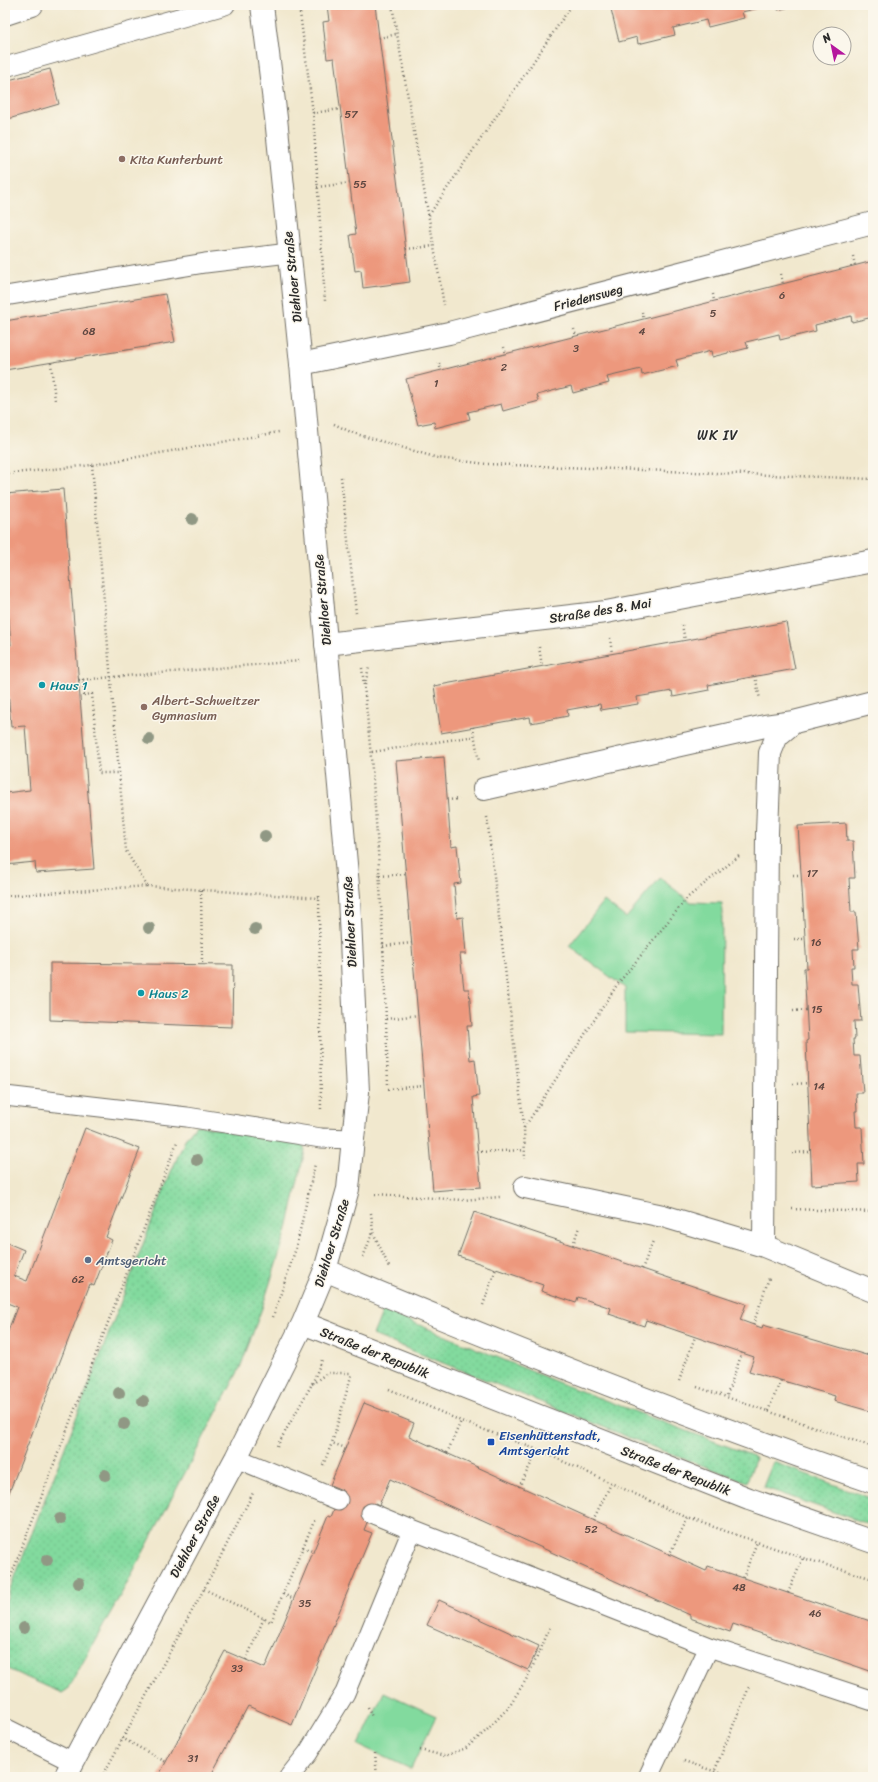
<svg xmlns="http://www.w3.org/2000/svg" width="878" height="1782" font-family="Sriracha,sans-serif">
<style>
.grass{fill:url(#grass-dots);stroke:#568264}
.park{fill:#82da9e;stroke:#568264}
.building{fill:#ed987d}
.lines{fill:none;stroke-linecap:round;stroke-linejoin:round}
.service-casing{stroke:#706d64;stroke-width:21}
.minor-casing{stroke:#706d64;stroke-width:24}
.tertiary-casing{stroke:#706d64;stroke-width:24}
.path{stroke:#706d64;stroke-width:2.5;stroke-dasharray:1 3;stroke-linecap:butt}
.service{stroke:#fff;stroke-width:19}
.minor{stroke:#fff;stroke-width:22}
.tertiary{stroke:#fff;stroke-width:22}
.tree{fill:#909884}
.education-dot{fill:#8d6e63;stroke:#fbf7ec;stroke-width:1.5}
.culture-dot{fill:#0f9aa8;stroke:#fbf7ec;stroke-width:1.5}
.service-dot{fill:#5c6f8a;stroke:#fbf7ec;stroke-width:1.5}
.transit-dot{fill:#1a4fb4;stroke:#fbf7ec;stroke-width:1.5}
.labels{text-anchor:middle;stroke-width:3;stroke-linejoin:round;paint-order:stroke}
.number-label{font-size:11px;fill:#5c4640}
.education-label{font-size:13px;fill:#785e54;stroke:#fbf7ec;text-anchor:start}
.street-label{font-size:13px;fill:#2b2b2b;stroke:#fbf7ec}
.culture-label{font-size:13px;fill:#0d838f;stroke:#fbf7ec;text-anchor:start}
.service-label{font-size:13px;fill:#4e5e75;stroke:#fbf7ec;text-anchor:start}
.transit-label{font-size:13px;fill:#164399;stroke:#fbf7ec;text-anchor:start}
.neighbourhood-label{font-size:14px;letter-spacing:1px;fill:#2b2b2b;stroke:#fbf7ec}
</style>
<defs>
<pattern id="grass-dots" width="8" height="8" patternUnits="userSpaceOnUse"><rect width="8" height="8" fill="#82da9e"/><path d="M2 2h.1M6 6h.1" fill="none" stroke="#70bb88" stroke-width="1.8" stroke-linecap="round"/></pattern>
</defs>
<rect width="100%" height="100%" fill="#fbf7ec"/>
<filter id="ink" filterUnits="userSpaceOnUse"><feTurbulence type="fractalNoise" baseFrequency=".025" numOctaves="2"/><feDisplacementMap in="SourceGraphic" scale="8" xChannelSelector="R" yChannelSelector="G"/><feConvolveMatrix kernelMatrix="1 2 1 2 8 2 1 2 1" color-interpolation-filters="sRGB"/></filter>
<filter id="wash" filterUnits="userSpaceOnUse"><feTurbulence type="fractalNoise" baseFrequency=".012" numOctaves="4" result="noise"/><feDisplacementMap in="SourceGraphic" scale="16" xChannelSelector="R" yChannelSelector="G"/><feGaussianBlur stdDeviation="0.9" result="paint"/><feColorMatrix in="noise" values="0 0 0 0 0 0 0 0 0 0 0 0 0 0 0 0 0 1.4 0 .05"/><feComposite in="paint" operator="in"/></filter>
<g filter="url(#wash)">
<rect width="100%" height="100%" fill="#f1e8ce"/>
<!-- grass -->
<path class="grass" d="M196,1125L302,1142L305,1150L286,1233L262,1308L240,1368L125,1587L68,1689L62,1693L5,1668V1603L170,1174L186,1138Z
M383,1310L562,1384L756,1457L747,1482L663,1451L373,1335Z
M773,1462L873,1499V1526L763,1487Z"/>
<!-- park -->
<path class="park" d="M660,878L691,902L722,903L721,1034L625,1032V988L569,946L604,901L626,918Z
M384,1692L436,1716L411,1769L359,1745Z"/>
<g id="blocks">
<!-- building -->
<path class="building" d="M327,5H375L410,282L363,288L361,270L355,271L350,235L356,234L334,58L327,59L323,22L329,21Z
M610,5H768V6L742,12L744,18L708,27L706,20L673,28L675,35L638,44L637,37L619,42Z
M777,5H794V6L778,10Z
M50,69L59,104L5,120V81Z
M873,261V317L852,322L851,316L815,325L816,331L780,340L779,334L746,342L748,348L712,357L711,351L676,360L678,366L642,375L641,369L607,377L609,383L573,393L571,386L537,395L539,401L503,411L501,404L468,412L470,419L435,428L434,422L418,425L406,379Z
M165,294L175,342L5,370V321Z
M63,489L94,869L36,873L35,862L5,865V793L30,790L25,726L11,727L8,690L5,691V646L11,645L5,574V494Z
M786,622L795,669L708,685L709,690L673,697L672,691L637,697L638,704L601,710L600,704L567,710L568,716L531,723L530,717L441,733L434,686Z
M444,757L451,847L457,846L461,883L454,884L457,918L463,917L466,954H460L464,989H469L472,1026H467L470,1060L475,1059L479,1096L473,1097L481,1187L433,1191L396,761Z
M846,823L847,841H853L855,878H849L851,912H856L859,949H853L854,967H851L852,984H858L861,1021H854L855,1039H853L854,1056H860L863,1093H856L857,1111H855L856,1127H862L864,1164H858L859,1182L812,1185L806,1041L808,1040L804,968H807L798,826Z
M50,963L233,965L232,1027L50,1020Z
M85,1128L140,1149L106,1237L112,1240L94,1286L90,1284L5,1503V1339L17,1307L5,1302V1242L24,1250L14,1276L27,1281Z
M474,1212L746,1304L740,1320L762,1328L763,1325L873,1357V1406H870L869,1411L834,1401L835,1396L749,1371L754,1357L646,1320L644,1326L609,1314L611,1308L578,1297L576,1303L541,1291L543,1285L458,1256Z
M364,1403L414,1423L409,1436L706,1571L708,1566L873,1622V1672L733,1624L730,1632L690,1618V1615L390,1479L379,1505L375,1503L364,1530L372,1533L292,1725L248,1706L210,1777H158L225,1651L265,1668L328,1516L331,1517L342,1490L330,1485Z
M439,1600L539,1646L528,1670L427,1625Z"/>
</g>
</g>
<g filter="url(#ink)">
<use href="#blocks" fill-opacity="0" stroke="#706d64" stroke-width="1"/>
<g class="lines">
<defs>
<path id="service" d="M5,67L225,5
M5,296L205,263L289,253
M5,1096L187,1117L321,1138L353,1139
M236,1458L338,1500
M371,1513L412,1530
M5,1728L73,1762
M289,1777L308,1753L345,1693L412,1530L709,1647L873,1701
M648,1777L709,1647"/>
<path id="minor" d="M5,14L32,5
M301,364L449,333L873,223
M326,644L606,612L873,561
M873,702L794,722L777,736L770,753L767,833L764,1246L873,1291
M484,789L765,726L794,722
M525,1187L663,1216L764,1246"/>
<path id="tertiary" d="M325,1270C506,1346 688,1418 873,1482
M303,1323L749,1499L873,1542
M65,1777L236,1458L303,1323L325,1270L348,1189L353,1139L358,1092L349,897L301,364L276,118L262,5"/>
</defs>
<!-- service casing -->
<use href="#service" class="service-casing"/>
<!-- minor casing -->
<use href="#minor" class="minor-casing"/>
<!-- tertiary casing -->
<use href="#tertiary" class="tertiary-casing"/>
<!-- path -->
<path class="path" d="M299,5L313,113L325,301
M392,5L444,305
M379,38L397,34
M313,113L340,109
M317,187L350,183
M429,215L572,5
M406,249L434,246
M853,256L855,265
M781,274L783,284
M713,294L714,301
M642,312L644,319
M574,329L576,336
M504,347L506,354
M51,363L55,400
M439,363L441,371
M334,424L353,433L438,458L487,464L873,479
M92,465L126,851L147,886L319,898
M5,474L92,465L279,432
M341,477L356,613
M682,625L685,640
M610,638L612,654
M539,647L542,666
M362,668C378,807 384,946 388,1086
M755,676L760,699
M83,679L84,695L92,694L99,773H119
M79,680L300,661
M365,685L369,667
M473,727L479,762
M372,752L475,736
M447,800L459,799
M487,817L524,1128L525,1159
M793,875H801
M380,876L406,874
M201,890L202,965
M5,896L147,886
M319,896L321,1111
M794,939H805
M383,946L412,943
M793,1011L806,1010
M386,1019L418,1015
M793,1084L808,1083
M388,1089L424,1086
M524,1128L617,985L687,898L739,856
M477,1152L525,1150
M792,1153L810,1152
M375,1194L463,1200L500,1197
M792,1209L873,1212
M371,1213L373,1232L389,1267
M573,1245L579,1227
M363,1257L373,1232
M642,1269L653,1241
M483,1305L496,1269
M273,1317L296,1248L315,1164
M753,1325L769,1278
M867,1355L873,1336
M679,1381L695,1337
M312,1384L327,1373H350
M697,1387L873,1447
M389,1389L461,1421L538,1450L688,1518L803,1558L873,1579
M727,1395L742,1353
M768,1411L781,1380
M277,1446L312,1384L322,1360
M346,1448L332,1443L352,1373
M447,1453L461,1421
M323,1465L332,1443
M519,1487L538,1450
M593,1520L611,1484
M303,1547L314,1552
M669,1555L688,1518
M743,1578L757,1542
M204,1589L271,1622L315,1519
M5,1592L177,1142
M788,1593L803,1558
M283,1594L294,1599
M246,1660L264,1618
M368,1707L372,1717
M122,1738L166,1762
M420,1750L445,1756L466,1748L487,1730L507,1709L526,1680L540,1651L550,1627
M375,1753L377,1777
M684,1761L731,1777
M102,1777L204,1589L253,1493
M712,1777L749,1687"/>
<!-- service -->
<use href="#service" class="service"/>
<!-- minor -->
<use href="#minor" class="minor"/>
<!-- tertiary -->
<use href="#tertiary" class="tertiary"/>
</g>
<!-- trees -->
<g class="tree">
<circle cx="192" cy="519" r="6"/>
<circle cx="149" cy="739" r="6"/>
<circle cx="265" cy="836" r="6"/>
<circle cx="149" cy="928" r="6"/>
<circle cx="255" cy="929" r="6"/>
<circle cx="197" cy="1160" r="6"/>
<circle cx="119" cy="1393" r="6"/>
<circle cx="143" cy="1401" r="6"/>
<circle cx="124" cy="1424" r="6"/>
<circle cx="105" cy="1475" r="6"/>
<circle cx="60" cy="1519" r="6"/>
<circle cx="47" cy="1560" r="6"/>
<circle cx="79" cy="1583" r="6"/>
<circle cx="24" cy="1628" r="6"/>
</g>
</g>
<!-- markers -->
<g class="education-dot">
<circle cx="122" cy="159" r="4"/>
<circle cx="144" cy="707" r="4"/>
</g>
<g class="culture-dot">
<circle cx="42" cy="685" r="4"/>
<circle cx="141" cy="993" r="4"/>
</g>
<circle class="service-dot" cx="88" cy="1260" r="4"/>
<rect class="transit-dot" x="487" y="1438" width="8" height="8" rx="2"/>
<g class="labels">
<!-- number labels -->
<g class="number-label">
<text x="351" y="118">57</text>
<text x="360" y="188">55</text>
<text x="782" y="299">6</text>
<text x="713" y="317">5</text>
<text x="89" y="335">68</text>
<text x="642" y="335">4</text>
<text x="576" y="352">3</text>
<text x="504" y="371">2</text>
<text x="436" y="387">1</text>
<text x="812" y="877">17</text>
<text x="816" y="946">16</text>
<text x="817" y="1013">15</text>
<text x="819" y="1090">14</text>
<text x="78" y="1283">62</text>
<text x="591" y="1533">52</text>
<text x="739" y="1591">48</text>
<text x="305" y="1607">35</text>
<text x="815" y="1617">46</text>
<text x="237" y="1672">33</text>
<text x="193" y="1762">31</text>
</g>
<!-- education labels -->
<g class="education-label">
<text x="130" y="164">Kita Kunterbunt</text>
<text x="152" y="705">Albert-Schweitzer<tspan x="152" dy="15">Gymnasium</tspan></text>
</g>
<!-- street labels -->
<g class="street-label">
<text transform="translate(292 277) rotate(-96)" y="5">Diehloer Straße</text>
<text transform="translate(588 297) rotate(-15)" y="5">Friedensweg</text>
<text transform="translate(322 600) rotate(-95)" y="5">Diehloer Straße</text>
<text transform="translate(600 610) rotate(-9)" y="5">Straße des 8. Mai</text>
<text transform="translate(349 922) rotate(-93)" y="5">Diehloer Straße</text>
<text transform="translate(331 1243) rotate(-73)" y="5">Diehloer Straße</text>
<text transform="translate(375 1352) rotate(22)" y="5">Straße der Republik</text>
<text transform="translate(676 1470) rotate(21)" y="5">Straße der Republik</text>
<text transform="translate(194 1536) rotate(-62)" y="5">Diehloer Straße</text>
</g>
<!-- culture labels -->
<g class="culture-label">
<text x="50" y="690">Haus 1</text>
<text x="149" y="998">Haus 2</text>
</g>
<!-- service labels -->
<g class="service-label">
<text x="96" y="1265">Amtsgericht</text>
</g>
<!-- transit labels -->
<g class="transit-label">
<text x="499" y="1440">Eisenhüttenstadt,<tspan x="499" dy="15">Amtsgericht</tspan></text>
</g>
<!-- neighbourhood labels -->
<g class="neighbourhood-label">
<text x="718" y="440">WK IV</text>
</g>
</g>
<!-- margin -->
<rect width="878" height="1782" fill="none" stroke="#fbf7ec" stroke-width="20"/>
<!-- north arrow -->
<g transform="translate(832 46) rotate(327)"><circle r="19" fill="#fbf7ec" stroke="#a8a59f"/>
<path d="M0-3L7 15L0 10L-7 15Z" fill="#b5179e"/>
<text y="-6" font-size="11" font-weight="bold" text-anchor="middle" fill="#2b2b2b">N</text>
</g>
</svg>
